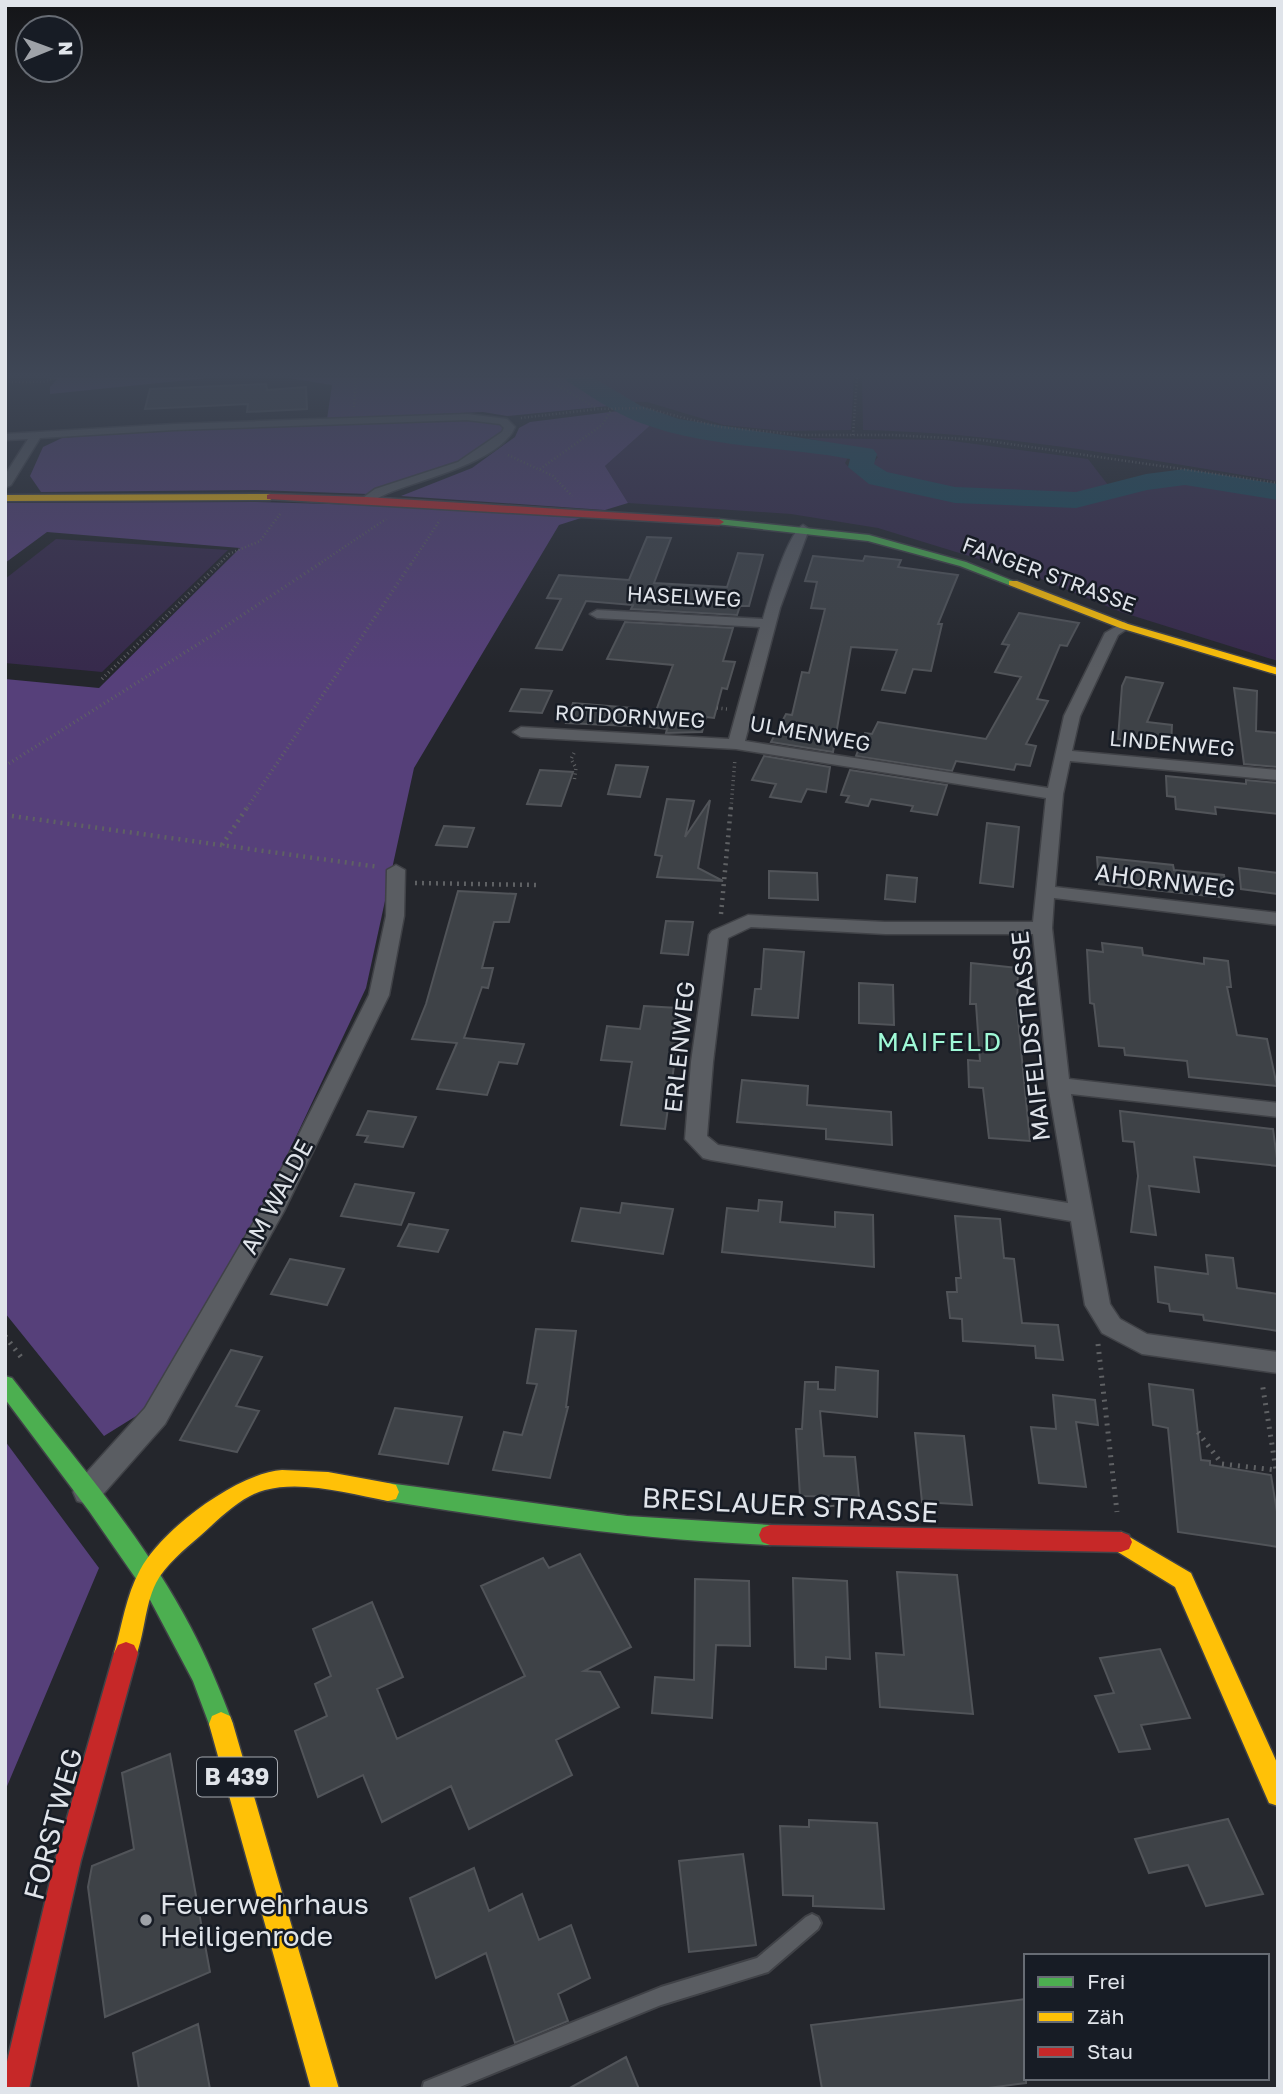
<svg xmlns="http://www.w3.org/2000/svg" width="1283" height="2094" font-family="'Golos Text',sans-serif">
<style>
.green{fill:#372a4c}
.forest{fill:#56407a}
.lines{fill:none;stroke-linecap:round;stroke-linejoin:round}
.river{fill:#184b5d;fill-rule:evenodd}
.building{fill:#3e4247;stroke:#515459;stroke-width:2}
.lane-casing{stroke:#404247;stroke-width:4}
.street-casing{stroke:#404247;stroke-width:3}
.fast-casing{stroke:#404247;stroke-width:3}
.slow-casing{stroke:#404247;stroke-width:3}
.jam-casing{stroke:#404247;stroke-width:3}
.path-far3{stroke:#5f6164;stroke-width:2.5;stroke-dasharray:1 2.5;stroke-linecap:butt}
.path-far2{stroke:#5f6164;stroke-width:3.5;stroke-dasharray:1 3.5;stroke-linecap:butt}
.path-far1{stroke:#5f6164;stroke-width:4.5;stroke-dasharray:2 5;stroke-linecap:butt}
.path{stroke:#5f6164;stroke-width:5;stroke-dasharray:2 6;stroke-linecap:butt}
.lane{fill:#5a5d62;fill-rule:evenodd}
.street{fill:#5a5d62;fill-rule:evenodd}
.fast{fill:#4caf50;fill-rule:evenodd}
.slow{fill:#ffc107;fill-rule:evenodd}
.jam{fill:#c62828;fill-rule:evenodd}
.poi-dot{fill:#9ea2a8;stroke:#171c25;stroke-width:2.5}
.labels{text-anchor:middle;stroke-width:5;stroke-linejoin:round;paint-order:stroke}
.far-street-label{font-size:21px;fill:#e0e4ea;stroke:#171c25}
.shield{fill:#171c25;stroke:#a4a8af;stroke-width:2}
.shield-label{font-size:23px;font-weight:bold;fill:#e0e4ea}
.street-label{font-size:24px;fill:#e0e4ea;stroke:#171c25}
.neighbourhood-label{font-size:26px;letter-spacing:2px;fill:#9ff9d6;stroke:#171c25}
.near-street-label{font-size:28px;fill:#e0e4ea;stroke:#171c25}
.near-poi-label{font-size:28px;fill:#e0e4ea;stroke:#171c25;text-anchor:start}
</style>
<rect width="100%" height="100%" fill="#24262c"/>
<!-- green -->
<path class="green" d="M581,377H854L851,430L783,431L724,425L647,402H625Z
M862,377H1277L1278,481C1139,458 1003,433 863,430Z
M654,422C683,428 711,435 740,439C777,444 813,446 849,456L845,463C867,496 1054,509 1094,501C1106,498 1118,492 1130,489C1150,483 1172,480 1193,479C1221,479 1251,488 1278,494V661L1121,612L1034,576L878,528L791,514L628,503L605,466Z
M806,438L945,440L1088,459L1108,485L1069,496L963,492L905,481L882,474L870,467L878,457L869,451Z
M56,539L228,550L102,672L5,663V579Z"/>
<!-- forest -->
<path class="forest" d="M37,377H218L50,394V387L57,379Z
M283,377H571L619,405L507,416L483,412L327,419L332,385Z
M618,411L654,422L605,466L628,503L605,510L401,496L472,468L515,437L519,428L530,422Z
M474,419L499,424L505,428L503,432L455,464L368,494L256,490L41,492L30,476L43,447L62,438L156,430Z
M256,502L367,505L581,518L559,525L414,768L366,988L260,1213L184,1347L141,1413L104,1436L5,1313V679L99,688L240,548L47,532L5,563V503Z
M5,1441L99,1568L5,1791Z"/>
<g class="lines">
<!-- river -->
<path class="river" d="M565,377H592L641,406L679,419L873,449L877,454L874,464L887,472L955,487L1076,492L1146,474L1185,469L1278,484V500L1185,485L1147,490L1076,508L955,503L869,484L848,467L850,459C781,446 705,448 638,422C613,412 591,396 568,382Z"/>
</g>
<!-- building -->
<path class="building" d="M266,384L267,390L306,387L307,409L247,412L248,404L145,409L150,389Z
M647,537L671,538L654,583L727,587L738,553L763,555L749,606H740L737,615L631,609L633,605L586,601L562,650L536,648L561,599L547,598L559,575L629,580Z
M813,556L863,561L865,556L901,560L898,567L958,575L938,624H942L931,671L913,669L905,693L882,690L897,650L851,647L833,752L771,742L786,714L792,715L802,672L809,673L825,609L811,608L817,582L805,581Z
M1019,613L1079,623L1067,646L1060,645L1037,699L1048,701L1026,744L1036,746L1030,766L1016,764L1014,770L956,761L952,771L856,756L865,733L872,734L878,722L986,739L1021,677L995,672L1009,645L1002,644Z
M625,622L733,628L723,661L735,662L727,689L722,688L714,718L706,717L702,732L666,733L667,729L650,727L673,665L607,659Z
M1126,677L1163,683L1147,722L1172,725L1171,746L1118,739L1122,686Z
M1234,688L1257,691L1256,731L1278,733V767L1244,764Z
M521,689L552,691L542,713L510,711Z
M573,703L632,708L631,726L566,723Z
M764,756L830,767L826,792L807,789L801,802L770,797L776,784L752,780Z
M616,765L648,767L640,797L608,794Z
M540,770L573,772L561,806L527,804Z
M850,770L947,785L937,815L911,811L913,806L871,799L868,806L846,802L849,796L841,795Z
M1166,776L1246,784V780L1278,783V814L1215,807L1216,814L1176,809L1175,797L1167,796Z
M667,799L694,801L685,837L710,800L698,868L723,881L657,877L662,856L655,855Z
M987,823L1019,827L1013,887L980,883Z
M444,826L474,828L467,847L436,845Z
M1097,857L1173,865L1174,870L1224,875L1228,898L1099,884Z
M1239,868L1278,873V894L1241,889Z
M769,871L817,873L818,900L769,898Z
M887,875L917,878L915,902L885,899Z
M458,891L516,894L509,922H494L482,968H493L488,988L482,987L464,1038L524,1044L517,1064L499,1062L487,1095L437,1089L457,1043L412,1039L426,1004Z
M666,921L693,922L688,955L661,953Z
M1102,943L1142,948L1143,955L1204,964V958L1228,961L1231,987H1227L1237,1035L1267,1039L1277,1086L1189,1077L1187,1061L1125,1055L1124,1048L1099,1046L1094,1004L1090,1003L1087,950L1103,952Z
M764,949L804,952L798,1018L752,1015L755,989H761Z
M971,963L1018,968L1017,1009L1030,1141L989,1138L983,1088L969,1087L968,1060L980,1061L976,1004H970Z
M859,983L893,985L894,1025L859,1023Z
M644,1006L678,1008L674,1031H679L665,1129L621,1125L632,1062L601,1060L607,1026L640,1029Z
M742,1080L808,1086L807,1105L891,1112L892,1145L826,1139V1129L737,1122Z
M368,1111L416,1117L403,1147L365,1142L368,1136L357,1135Z
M1120,1111L1273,1129L1278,1166L1194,1157L1199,1192L1149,1186L1156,1235L1131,1232L1138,1176L1134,1142L1123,1141Z
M355,1184L414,1193L401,1225L341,1216Z
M759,1200L782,1202L780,1222L835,1227V1212L873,1215L874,1267L722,1252L727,1208L758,1211Z
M622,1203L673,1209L663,1254L572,1241L581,1208L620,1213Z
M955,1216L1000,1219L1004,1258L1014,1259L1022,1323L1058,1325L1063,1360L1036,1358L1035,1346L963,1341L962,1319L950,1318L947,1292H957L956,1278H961Z
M409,1224L448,1230L438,1252L398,1246Z
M1206,1255L1233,1258L1237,1288L1278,1294V1331L1204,1320L1203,1315L1170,1311L1169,1304L1158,1302L1155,1267L1208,1274Z
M290,1259L344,1269L327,1305L271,1294Z
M536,1329L576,1331L566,1407H568L550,1478L493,1470L504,1432L522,1435L537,1384L527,1383Z
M231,1350L262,1357L236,1406L259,1411L237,1452L180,1440Z
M836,1367L878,1371L877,1417L820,1411L824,1456L855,1457L859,1497L800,1496L796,1429H802L805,1382H818V1389L835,1390Z
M1149,1384L1193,1390L1201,1460L1210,1461V1465L1271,1475L1278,1518V1547L1178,1532L1168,1428L1153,1425Z
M1053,1395L1095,1400L1098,1425L1076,1422L1086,1487L1039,1483L1031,1427L1056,1429Z
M395,1408L462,1417L448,1464L379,1454Z
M915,1433L964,1436L972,1505L922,1502Z
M580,1554L631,1647L584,1671L600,1672L619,1707L556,1740L572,1775L469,1829L451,1786L382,1822L363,1775L318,1797L295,1731L327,1716L315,1684L331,1676L313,1629L372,1602L403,1677L377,1689L397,1739L525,1676L481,1586L543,1558L549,1568Z
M897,1572L957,1575L973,1714L880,1707L876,1653L904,1655Z
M793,1578L847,1581L850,1659L826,1657V1669L795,1667Z
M695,1579L749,1581L750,1646L716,1645L712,1718L652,1713L655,1677L694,1680Z
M1160,1649L1190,1718L1141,1725L1150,1749L1119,1752L1095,1696L1114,1693L1100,1658Z
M170,1754L210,1972L105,2017L88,1887L92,1866L134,1849L122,1773Z
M1228,1819L1263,1894L1206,1906L1188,1865L1149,1873L1135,1839Z
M809,1820L877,1823L884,1909L813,1906V1896L783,1895L780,1826L809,1827Z
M743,1854L756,1945L689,1952L679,1861Z
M474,1868L489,1911L522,1894L539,1940L571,1925L590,1978L558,1994L568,2021L515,2043L486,1953L436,1978L410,1898Z
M1026,1999V2083L981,2089H822L811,2025Z
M198,2024L210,2089H139L133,2053Z
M626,2057L639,2089H568Z"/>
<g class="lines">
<defs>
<path id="lane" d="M812,1914L818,1917L821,1923L818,1929L768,1972L661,2005L455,2089H422L424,2082L661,1987L757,1958L806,1917Z"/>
<path id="street" d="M467,414L507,419L515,427C501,462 419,480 386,494C379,497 373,501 366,504L360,500L375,489L458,462L502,432L504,428L500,424L467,420L175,430L40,438L11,485L5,488V475L28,439L5,440V434L175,424Z
M803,525L809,529L780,608L745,741L1048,788L1064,716L1105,633L1124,622L1131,626L1118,635L1080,716L1072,751L1278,770V780L1070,761L1063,794L1055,887L1278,913V925L1054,898L1052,928L1069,1079L1278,1103V1117L1071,1094L1110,1304L1120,1319L1147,1334L1278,1352V1373L1142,1354L1102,1333L1085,1305L1071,1221L711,1160L703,1158L685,1139L691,1062L709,935L712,931L748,915L885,922H1033L1046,798L736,749L521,737L513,732L521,727L729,739L760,627L597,618L590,614L597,610L763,619C768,600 788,532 803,525ZM751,927L885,934H1033L1048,1085L1068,1203L718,1145L707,1136L713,1062L728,938Z
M396,865L405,870L404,916L389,995L284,1211L165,1424L97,1501L87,1504L77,1501L73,1492L77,1483L145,1408L261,1210L369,995L386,916L387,870Z"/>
<path id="fast" d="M719,519L869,535L966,562L1018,583L1009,585L960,566L868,541L716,524V520Z
M5,1376L12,1378C74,1458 143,1536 190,1626C207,1658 220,1690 233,1724L230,1732L221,1736L212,1732L193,1681L148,1596L89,1511L5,1399Z
M388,1483L627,1516L770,1525L778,1528L781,1535L778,1542L770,1545C641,1540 515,1521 388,1501L380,1499L377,1492L380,1485Z"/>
<path id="slow" d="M5,495L270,494L274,497L270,500L5,501Z
M1009,581H1017L1128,624L1278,668V675L1120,628L1009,585Z
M282,1470L328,1472L388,1483L396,1485L399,1492L396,1499L388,1501C350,1494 303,1480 265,1490C241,1496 218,1520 200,1536C185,1549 165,1565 156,1583C144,1607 145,1636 134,1661L126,1664L118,1661L114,1653C122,1626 126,1595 140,1570C161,1530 237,1473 282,1470Z
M1121,1532L1191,1573L1278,1765V1806L1269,1803L1175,1587L1113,1549L1110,1542L1113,1535Z
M221,1712L230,1716L233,1724L339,2089H311L209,1724L212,1716Z"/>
<path id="jam" d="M270,494L366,497L719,519L724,522L719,525L267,499V495Z
M770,1525L1121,1532L1129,1535L1132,1542L1129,1549L1121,1552L770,1545L762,1542L759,1535L762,1528Z
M126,1642L134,1645L138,1653L81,1860L29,2089H5V2070L55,1860L114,1653L118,1645Z"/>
</defs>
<!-- lane casing -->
<use href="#lane" class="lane-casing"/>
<!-- street casing -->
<use href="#street" class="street-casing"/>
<!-- fast casing -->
<use href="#fast" class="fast-casing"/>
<!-- slow casing -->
<use href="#slow" class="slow-casing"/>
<!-- jam casing -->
<use href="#jam" class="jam-casing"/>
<!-- path-far3 -->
<path class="path-far3" d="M91,377L153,380L200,377
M543,377L596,408
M5,382H43L62,377
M354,407L356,377
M521,418L598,409L645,408L720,427L802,435H893L982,440L1278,483
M853,435L857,377
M508,455L553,476L572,496
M540,469L602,425L612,409
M219,564L229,554L260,541L280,514
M319,564L386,519
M411,564L440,520"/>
<!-- path-far2 -->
<path class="path-far2" d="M102,679L221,562
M717,708L727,709
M574,753L571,759L576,768L574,782
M5,766L211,636L322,562
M247,808L412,562
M731,808L735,759"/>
<!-- path-far1 -->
<path class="path-far1" d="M5,815L379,867
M222,845L248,806
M415,883L537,885
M721,914L731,806"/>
<!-- path -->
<path class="path" d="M5,1336L24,1361
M1098,1344L1117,1512
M1198,1432L1222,1464L1276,1470L1262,1382
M831,1497L832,1507"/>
<!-- lane -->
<use href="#lane" class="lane"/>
<!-- street -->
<use href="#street" class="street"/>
<!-- fast -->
<use href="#fast" class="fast"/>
<!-- slow -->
<use href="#slow" class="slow"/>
<!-- jam -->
<use href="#jam" class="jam"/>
</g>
<!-- sky -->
<linearGradient id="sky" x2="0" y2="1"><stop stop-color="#141518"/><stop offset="0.56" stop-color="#3f4756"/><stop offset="1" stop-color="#3f4756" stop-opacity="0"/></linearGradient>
<rect width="1283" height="670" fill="url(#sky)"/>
<!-- markers -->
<circle class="poi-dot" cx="146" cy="1920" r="7"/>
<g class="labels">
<!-- far-street labels -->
<g class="far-street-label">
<text transform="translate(1049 575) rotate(20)" y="7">FANGER STRASSE</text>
<text transform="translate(684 597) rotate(3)" y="7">HASELWEG</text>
<text transform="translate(630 717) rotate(3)" y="7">ROTDORNWEG</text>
<text transform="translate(810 734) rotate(10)" y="7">ULMENWEG</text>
<text transform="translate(1172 744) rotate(5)" y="7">LINDENWEG</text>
</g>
<!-- shield labels -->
<rect class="shield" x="197" y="1757.5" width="80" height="39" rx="5"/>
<g class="shield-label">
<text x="237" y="1785">B 439</text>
</g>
<!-- street labels -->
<g class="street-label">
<text transform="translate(1165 881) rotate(7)" y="8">AHORNWEG</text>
<text transform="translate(1031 1036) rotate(-96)" y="8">MAIFELDSTRASSE</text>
<text transform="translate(680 1047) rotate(-84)" y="8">ERLENWEG</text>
<text transform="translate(277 1197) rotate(-62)" y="8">AM WALDE</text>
</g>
<!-- neighbourhood labels -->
<g class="neighbourhood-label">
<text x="940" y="1051">MAIFELD</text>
</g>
<!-- near-street labels -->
<g class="near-street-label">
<text transform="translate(790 1505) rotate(3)" y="10">BRESLAUER STRASSE</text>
<text transform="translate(53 1824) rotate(-75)" y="10">FORSTWEG</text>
</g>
<!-- near-poi labels -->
<g class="near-poi-label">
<text x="160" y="1914">Feuerwehrhaus<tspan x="160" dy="32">Heiligenrode</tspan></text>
</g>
</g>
<!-- border -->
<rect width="1283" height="2094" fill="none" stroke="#e0e4ea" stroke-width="14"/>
<!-- legend -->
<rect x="1024" y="1954" width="245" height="126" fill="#171c25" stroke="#676c74" stroke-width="2"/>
<rect x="1038" y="1977" width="35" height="10" fill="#4caf50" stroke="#676c74" stroke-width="2"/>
<text x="1087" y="1989" font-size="21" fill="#e0e4ea">Frei</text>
<rect x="1038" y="2012" width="35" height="10" fill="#ffc107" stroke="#676c74" stroke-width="2"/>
<text x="1087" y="2024" font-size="21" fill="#e0e4ea">Zäh</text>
<rect x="1038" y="2047" width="35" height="10" fill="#c62828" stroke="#676c74" stroke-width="2"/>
<text x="1087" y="2059" font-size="21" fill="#e0e4ea">Stau</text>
<!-- north arrow -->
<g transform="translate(49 49) rotate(89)"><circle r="33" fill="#171c25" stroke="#676c74" stroke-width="2"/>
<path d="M0-5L12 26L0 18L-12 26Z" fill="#9ea2a8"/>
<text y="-10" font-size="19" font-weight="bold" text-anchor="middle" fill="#e0e4ea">N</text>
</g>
</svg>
